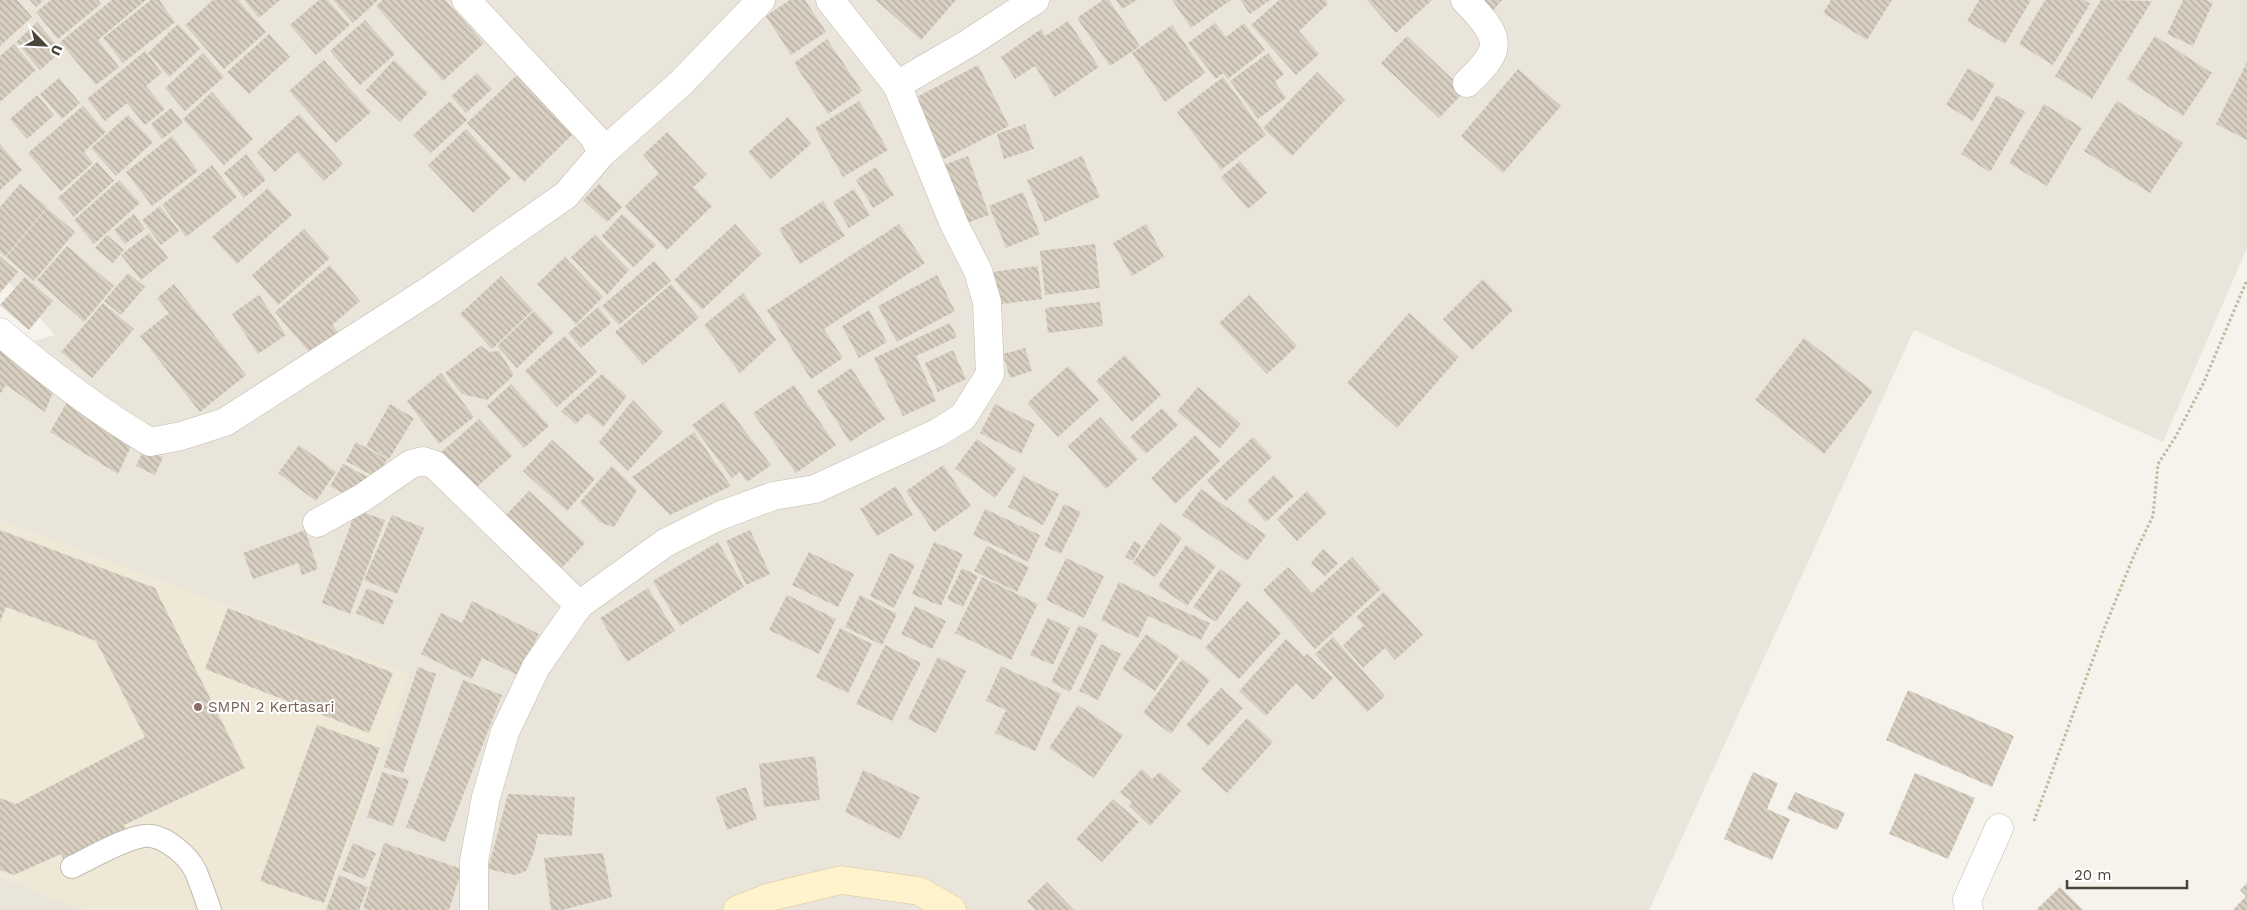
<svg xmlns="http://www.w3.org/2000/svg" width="2247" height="910" font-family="'Work Sans',sans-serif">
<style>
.residential{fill:#eae5da}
.education{fill:#efe8d6}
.building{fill:url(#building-back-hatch)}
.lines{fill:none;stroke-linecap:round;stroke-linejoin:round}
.service-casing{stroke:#c2bbae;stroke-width:24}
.minor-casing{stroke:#c2bbae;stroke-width:29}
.tertiary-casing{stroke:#c2bbae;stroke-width:29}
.secondary-casing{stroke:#d6c79b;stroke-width:29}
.path{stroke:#c4b79f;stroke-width:3;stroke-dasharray:2.5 2.5;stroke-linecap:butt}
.service{stroke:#fff;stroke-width:22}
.minor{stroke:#fff;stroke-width:28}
.tertiary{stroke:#fff;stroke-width:28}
.secondary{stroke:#fff3cd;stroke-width:28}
.education-dot{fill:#8d6e63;stroke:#fff;stroke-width:2}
.labels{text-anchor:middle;stroke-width:4;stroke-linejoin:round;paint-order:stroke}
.education-label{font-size:15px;fill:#785e54;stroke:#fff;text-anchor:start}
</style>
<defs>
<pattern id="building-back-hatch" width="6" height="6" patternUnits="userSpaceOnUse" patternTransform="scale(1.25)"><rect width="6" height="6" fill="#d8cfc1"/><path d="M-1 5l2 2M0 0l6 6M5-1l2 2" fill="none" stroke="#b1aa9e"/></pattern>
</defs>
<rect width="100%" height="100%" fill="#f6f3ec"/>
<!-- residential -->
<path class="residential" d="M0,0H2247V248L2163,442L1914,330L1649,910H0V351L55,335L0,272Z"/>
<!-- education -->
<path class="education" d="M0,520L410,674L324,910H83L0,877Z"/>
<!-- building -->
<path class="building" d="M0,0H17L32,17L0,46Z
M30,0H44L36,7Z
M51,0H98L101,4L58,39L36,12Z
M112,0H146L98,40L119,67L96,85L60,42Z
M151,0H159L175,22L123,63L103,38Z
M213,0H238L266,32L224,69L185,25Z
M244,0H280L259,18Z
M319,0H328L350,25L316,55L290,25Z
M333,0H378L353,23Z
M383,0H445L484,43L443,81L376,6Z
M790,0H805L826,32L791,55L766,16Z
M876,0H956L921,40Z
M1103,0H1109L1140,46L1110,66L1077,18Z
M1116,0H1137L1122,9Z
M1172,0H1231L1191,28Z
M1240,0H1270L1250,14Z
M1279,0H1325L1328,4L1299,31L1319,54L1296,75L1251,25Z
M1367,0H1432L1396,33Z
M1475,0H1502L1490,14Z
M1831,0H1892L1867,40L1823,13Z
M1979,0H2031L2005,44L1967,21Z
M2045,0H2084L2090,4L2053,65L2019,44Z
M2101,0L2152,1L2092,99L2055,76Z
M2183,0H2206L2213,3L2193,46L2167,34Z
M365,20L395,54L360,85L330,51Z
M1068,21L1099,67L1055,97L1035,66L1015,79L1001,57L1041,29L1045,36Z
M37,22L62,51L40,70L16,42Z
M1215,23L1226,37L1244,23L1265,50L1228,79L1223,73L1216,79L1188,43Z
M178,24L200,49L169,77L148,53Z
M1172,25L1205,73L1165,102L1132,53Z
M269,34L290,57L249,94L227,72Z
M1407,36L1465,91L1439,118L1381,63Z
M2155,36L2212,73L2183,116L2127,79Z
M827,39L862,91L828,114L794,63Z
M14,44L36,70L0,102V56Z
M145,51L162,73L146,86L165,109L145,125L127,103L105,121L87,99Z
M203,53L224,77L185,111L165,88Z
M1268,53L1284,74L1275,82L1286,98L1258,119L1230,81Z
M324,60L371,112L336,143L289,91Z
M394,60L428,93L400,122L366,90Z
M2247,62V140L2216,124Z
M978,65L1009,126L944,159L913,99Z
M1968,68L1995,84L1973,121L1946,105Z
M1518,69L1561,106L1503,173L1461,136Z
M1317,72L1345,100L1292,156L1263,128Z
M477,73L492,89L466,113L451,96Z
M519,73L575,132L524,182L467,123Z
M1223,77L1266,135L1221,170L1177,112Z
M59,78L80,103L62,119L40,94Z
M212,92L253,139L224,165L183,119Z
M37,95L54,115L27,139L10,119Z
M1997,95L2025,112L1990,172L1961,154Z
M450,101L467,120L431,153L413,135Z
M859,101L888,150L843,177L815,128Z
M2117,101L2183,143L2150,193L2084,151Z
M2044,104L2082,128L2047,186L2009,163Z
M83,106L106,132L84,152L93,163L61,191L28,153Z
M171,108L183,123L162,139L151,124Z
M299,114L343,164L324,181L297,152L275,172L257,152Z
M128,115L153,142L116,176L91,148Z
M788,117L811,144L771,179L748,152Z
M1025,124L1034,149L1004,159L997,134Z
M466,129L511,178L473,213L428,165Z
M667,132L707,175L693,187L712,206L667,250L625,206L659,173L643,155Z
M172,136L198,171L152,206L126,172Z
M0,144L22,170L0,190Z
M246,154L266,180L244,198L224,173Z
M968,156L989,215L964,224L943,165Z
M1082,156L1100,197L1045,222L1027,180Z
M1240,161L1267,193L1248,209L1221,177Z
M97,162L114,181L74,217L58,198Z
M212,165L237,197L186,237L162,205Z
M876,167L894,195L873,208L856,180Z
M119,180L140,203L94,244L74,220Z
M20,184L47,207L5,257L0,252V207Z
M599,184L622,207L607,222L583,200Z
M268,188L292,215L237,264L212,237Z
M854,189L870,215L849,228L833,202Z
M1023,192L1040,234L1006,248L989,206Z
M823,201L845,236L800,264L779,229Z
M160,206L179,231L161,245L142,220Z
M47,208L75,232L34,281L6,257Z
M134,214L145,229L125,244L114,230Z
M622,214L656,245L634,267L602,236Z
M735,224L762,254L702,310L674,280Z
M899,224L925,263L824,329L843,358L811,379L767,310Z
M1146,224L1164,257L1132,276L1113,243Z
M304,229L330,258L278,305L252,275Z
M149,233L168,258L141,280L121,255Z
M107,235L124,250L113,263L95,248Z
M595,235L629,270L607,295L571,257Z
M1095,244L1100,288L1045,295L1040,251Z
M67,246L114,286L84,322L37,280Z
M0,256L18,272L0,293Z
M565,257L603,297L576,324L537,284Z
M654,261L671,281L619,325L602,306Z
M330,265L360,301L332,325L342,337L315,359L275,312Z
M1038,266L1042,299L995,305L992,272Z
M128,273L145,287L121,315L104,301Z
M937,275L955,311L897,342L878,306Z
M501,276L533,310L492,349L460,314Z
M25,277L53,301L29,330L0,305Z
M1483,279L1513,310L1472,350L1443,319Z
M174,284L246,375L200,412L140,336L169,313L157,298Z
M671,284L699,318L643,365L615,332Z
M743,293L776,340L740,373L704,325Z
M259,295L286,335L258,354L232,314Z
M1249,295L1297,346L1267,374L1219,323Z
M1100,302L1103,326L1048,333L1045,308Z
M103,303L134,329L92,378L61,352Z
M598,307L611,323L581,348L568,333Z
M869,310L887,342L859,358L842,326Z
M534,311L554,332L517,368L497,346Z
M1409,313L1459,357L1397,428L1347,383Z
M950,323L957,337L916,356L936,401L903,416L874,358Z
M565,336L597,372L557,407L525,371Z
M1804,338L1873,391L1824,454L1755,400Z
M0,343L55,387L45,412L6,385L0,394Z
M480,346L490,352L499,351L514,375L487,400L462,394L445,373Z
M1025,348L1032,371L1010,378L1003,354Z
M953,350L966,379L938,392L925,363Z
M1125,355L1161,395L1132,422L1096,381Z
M1068,366L1099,400L1058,437L1027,403Z
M851,368L885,419L850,442L817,391Z
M441,373L474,417L439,444L407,401Z
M602,374L627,396L603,427L587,413L576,424L561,411Z
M511,384L549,426L524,448L487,406Z
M794,385L836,445L796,473L753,413Z
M1198,387L1241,424L1220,448L1177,411Z
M68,400L133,442L118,474L50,432Z
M633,400L663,432L628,471L599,442Z
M723,402L771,465L747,482L740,472L732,478L692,425Z
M390,404L414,418L389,459L366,446Z
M995,404L1035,424L1021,454L980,433Z
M1162,408L1178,425L1146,454L1130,437Z
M1100,417L1138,459L1106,489L1068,446Z
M479,419L512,456L471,492L438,455Z
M694,432L731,486L670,515L632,477Z
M1195,435L1220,461L1175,504L1151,478Z
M1253,437L1272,457L1226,501L1207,480Z
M977,439L1016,469L995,498L955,468Z
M552,440L595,479L567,511L523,471Z
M356,442L387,459L377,478L346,461Z
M299,445L336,472L316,501L278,473Z
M144,449L163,457L155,475L136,466Z
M343,464L368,477L355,500L330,486Z
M943,465L971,506L934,532L906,491Z
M612,466L637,490L614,527L601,523L580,502Z
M1274,475L1294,496L1266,522L1247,501Z
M1023,476L1059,494L1043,525L1008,507Z
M896,486L913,515L877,536L860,509Z
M1201,489L1266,535L1247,561L1182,515Z
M529,491L585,543L559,571L503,518Z
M1307,491L1327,513L1297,541L1277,519Z
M1064,504L1081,512L1061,554L1044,546Z
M985,509L1040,535L1028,562L973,535Z
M356,510L385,520L350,614L322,603Z
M392,515L424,528L397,594L364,580Z
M1160,523L1182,538L1155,577L1133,563Z
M0,530L155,588L245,768L124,825L129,837L67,867L61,854L14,875L0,870V798L16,804L145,737L96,641L6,607L0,622Z
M305,530L318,569L302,575L298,563L253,579L243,553Z
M750,530L770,574L746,585L726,541Z
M1134,541L1141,546L1133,561L1125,557Z
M718,542L744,587L680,626L653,581Z
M934,542L963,554L941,606L912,594Z
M1186,545L1216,566L1187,606L1158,586Z
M987,546L1029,567L1017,592L974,571Z
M1323,549L1338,563L1325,576L1311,563Z
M809,552L854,574L838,607L792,585Z
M890,553L915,565L894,608L870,596Z
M1352,557L1381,589L1315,649L1263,590L1288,567L1312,593Z
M1066,558L1104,576L1084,618L1046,600Z
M962,568L978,576L963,607L947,599Z
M1220,569L1242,584L1216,622L1193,607Z
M982,577L1038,604L1011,660L955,633Z
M1119,582L1210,623L1201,640L1148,616L1138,638L1101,620Z
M367,588L394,600L383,625L356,613Z
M648,588L675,631L627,662L600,618Z
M1384,592L1423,635L1395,660L1385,648L1363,668L1343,645L1364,625L1356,617Z
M787,595L836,619L819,654L769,630Z
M860,595L897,614L882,645L845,627Z
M472,601L539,634L518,675L482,658L472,679L421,654L441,613L462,623Z
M1247,601L1281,633L1239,679L1205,648Z
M915,606L946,621L932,649L901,634Z
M228,608L393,673L369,733L205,669Z
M1048,618L1070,628L1053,665L1030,655Z
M1079,625L1098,634L1070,692L1051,682Z
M840,628L872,644L848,693L816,677Z
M1146,634L1179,656L1155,691L1122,669Z
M1333,637L1385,696L1367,712L1315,654Z
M1286,639L1304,656L1307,654L1333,678L1313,700L1296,683L1266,716L1239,691Z
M1101,644L1121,654L1098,700L1079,691Z
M885,645L921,663L892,721L856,704Z
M938,657L966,671L936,733L908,719Z
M1182,659L1210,680L1171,734L1143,713Z
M1001,666L1061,694L1035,751L995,733L1006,710L986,701Z
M418,667L436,674L403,773L384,767Z
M463,680L502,695L445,842L406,827Z
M1221,688L1243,708L1208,746L1186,725Z
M1908,690L2014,736L1992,787L1886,740Z
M1078,705L1123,735L1094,778L1049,748Z
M1247,718L1273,742L1227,793L1201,769Z
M317,725L380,748L324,903L260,881Z
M815,756L820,800L764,807L759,764Z
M1142,769L1152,779L1160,772L1181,791L1150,826L1129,806L1132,802L1120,792Z
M863,770L920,797L900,839L845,812Z
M382,772L409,780L393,826L367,817Z
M1753,772L1778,783L1767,809L1790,819L1772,860L1724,839Z
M1915,773L1975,798L1948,859L1889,834Z
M746,787L757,819L727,830L716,797Z
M1795,792L1845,813L1837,830L1787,809Z
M508,794L575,797L572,836L538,834L534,852L526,871L515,875L488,869Z
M1113,799L1139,822L1102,862L1076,839Z
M353,843L376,853L364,879L342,870Z
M384,843L462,869L449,910H370L363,908Z
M603,853L612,897L562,910H551L544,858Z
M339,875L368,887L359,910H326Z
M1047,882L1074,910H1036L1027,901Z
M2247,883V910H2233L2246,896L2240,890Z
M2060,887L2083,910H2036Z"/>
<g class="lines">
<defs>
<path id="service" d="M72,867C89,859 133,833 151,836C167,838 188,856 195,870C201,883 205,897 210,910"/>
<path id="minor" d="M466,0L594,137L602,153
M830,0L897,85
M1465,0C1500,37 1506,47 1467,83
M0,332C46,371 97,411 150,442L181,436L225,422L433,288L566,195L602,153L680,84L761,0
M317,523L362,498L411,464L423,461L435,465L579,605
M1969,910L1967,900L1999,828"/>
<path id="tertiary" d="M474,910V861L486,797L505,732L536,667L579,605L665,543L719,516L773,496L815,489L937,433L963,417L990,374L987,302L978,271L954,224L897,85L969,43L1035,0"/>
<path id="secondary" d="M737,910L770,897L841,880L919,891L952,910"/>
</defs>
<!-- service casing -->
<use href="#service" class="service-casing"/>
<!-- minor casing -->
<use href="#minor" class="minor-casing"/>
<!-- tertiary casing -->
<use href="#tertiary" class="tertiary-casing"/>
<!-- secondary casing -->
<use href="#secondary" class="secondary-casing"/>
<!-- path -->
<path class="path" d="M2034,821L2104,629L2135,553L2153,516L2158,464L2176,436L2203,384L2247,280"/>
<!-- service -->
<use href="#service" class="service"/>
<!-- minor -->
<use href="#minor" class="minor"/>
<!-- tertiary -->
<use href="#tertiary" class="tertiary"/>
<!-- secondary -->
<use href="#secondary" class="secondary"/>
</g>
<!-- markers -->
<circle class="education-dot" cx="198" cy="707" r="5"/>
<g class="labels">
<!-- education labels -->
<g class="education-label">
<text x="208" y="712">SMPN 2 Kertasari</text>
</g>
</g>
<!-- north arrow -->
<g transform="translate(45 45) rotate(114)" stroke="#ffffff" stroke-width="4" paint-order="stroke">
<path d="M0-4L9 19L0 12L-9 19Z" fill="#4b4439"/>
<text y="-8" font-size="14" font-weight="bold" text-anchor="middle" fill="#4b4439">U</text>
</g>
<!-- scale -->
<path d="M2067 880v8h120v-8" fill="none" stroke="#4b4439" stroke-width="2.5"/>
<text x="2074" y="880" font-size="15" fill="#4b4439" stroke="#ffffff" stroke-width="4" paint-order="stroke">20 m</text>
</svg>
